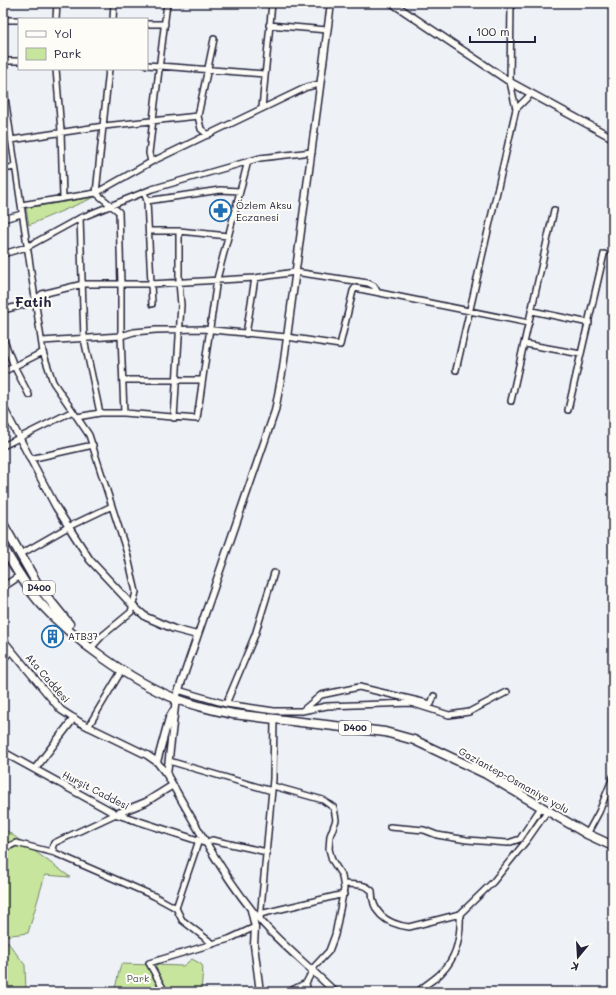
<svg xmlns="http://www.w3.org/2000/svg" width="616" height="995" font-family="Mali,sans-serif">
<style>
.green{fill:#c7e59c;stroke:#74846c}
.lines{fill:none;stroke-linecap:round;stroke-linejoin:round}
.minor-casing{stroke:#22223b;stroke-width:8}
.tertiary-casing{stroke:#22223b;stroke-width:9}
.trunk-casing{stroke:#22223b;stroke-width:11}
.minor{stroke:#fdfcf7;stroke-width:5}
.tertiary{stroke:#fdfcf7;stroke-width:6}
.trunk{stroke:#fdfcf7;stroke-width:8}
.labels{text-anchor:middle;stroke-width:4;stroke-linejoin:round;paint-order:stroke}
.shield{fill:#fdfcf7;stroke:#646373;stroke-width:1}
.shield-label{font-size:9px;font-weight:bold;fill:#22223b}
.poi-label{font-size:10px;fill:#22223b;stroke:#fdfcf7;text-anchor:start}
.street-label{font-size:10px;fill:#22223b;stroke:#fdfcf7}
.park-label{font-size:10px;fill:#545c58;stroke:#fdfcf7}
.district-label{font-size:14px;font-weight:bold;fill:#22223b;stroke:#fdfcf7}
</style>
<rect width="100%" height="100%" fill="#eef2f7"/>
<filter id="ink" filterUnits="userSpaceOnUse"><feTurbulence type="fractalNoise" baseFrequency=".025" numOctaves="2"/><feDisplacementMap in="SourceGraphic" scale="8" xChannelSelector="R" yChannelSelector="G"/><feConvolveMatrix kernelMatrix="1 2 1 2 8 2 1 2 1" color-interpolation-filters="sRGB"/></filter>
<g filter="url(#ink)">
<!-- green -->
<path class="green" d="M95,197L29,225L26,208Z
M3,828L70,877L45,875L28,933L3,936Z
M3,936L25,965L26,992H3Z
M192,959L201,964L203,967L201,992H114L121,964L183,966Z"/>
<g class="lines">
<defs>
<path id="minor" d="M56,19L57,3
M113,19L114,3
M3,20H19
M147,24H165
M269,25L327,30
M3,61H19
M147,65L264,74
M56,69L61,131L63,198
M109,69L96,193L119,212L121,284V336L124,413L197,419L217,279L248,161
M3,84L43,352L53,382L89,435L127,553L136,592L131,612L102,636L91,648
M262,108L272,3
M516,109L531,94
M3,127L9,126
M208,135L201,129L198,116L214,39
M11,140L104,126L198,116
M151,162L149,153L167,3
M3,169L15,167
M144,192L147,201L152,304
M147,201L220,190L240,191
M21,205L96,193L151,162L307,87L320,84
M80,218L84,339L100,413
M3,219L22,214
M149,231H179
M3,254L27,247L80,218L152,189L260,158L312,152
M3,310L31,303L42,294L83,284H151L255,278L295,272L368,283L374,286L377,291
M532,311L589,323
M246,334L255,278
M3,338L14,366L29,395
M42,341L121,336L134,332L156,330L202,329L287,337L340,345L353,291L355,288L529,323
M525,344L581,354
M456,370L516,109L510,82L511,3
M3,372L43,352
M123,380H202
M511,401L554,210
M568,410L604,254
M77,417L100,413H124
M174,418L181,305L179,282V231L228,236
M3,446L73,411
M30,459L93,445
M21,554L68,527L112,506
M274,573L255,635L226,704L274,711H302L327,706L411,703L449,715L469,712L507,692
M178,690L226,704
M302,711L321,695L359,687L431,704L434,696
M88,727L122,670
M169,761L272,791
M273,786L323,800L334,808L336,820L330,836L329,849L332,860L342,876L344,889L335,935L329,951L315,966L306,983L288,992
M116,814L54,843L52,848L55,853L154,896L176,908L182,920L213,944
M390,827L424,830L437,835L467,840L508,843L520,839L542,806
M587,834L599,812L613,777
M206,843L212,840L267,852
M3,849L16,843L55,853
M344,884C353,885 365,883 372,891C372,914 387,924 409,927L460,914
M176,908L199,840
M260,914L344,894
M260,919L273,779L274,720
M306,983L308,992
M165,992L149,963L229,939L255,927
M418,992C425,984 435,980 442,972C457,957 461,934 460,914L493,882L527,840L548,810"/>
<path id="tertiary" d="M392,3L510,82L613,138
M3,407L56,507L90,560L132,605L146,617L174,629L197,635
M3,587L21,575
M3,640L61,710L81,723L147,755L157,762L167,775C193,820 218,867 251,909C275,940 307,964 335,992
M3,658L11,651
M3,752L116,814L206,843
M157,762L169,718L173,711
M35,769L74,718
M167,775L176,698L275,411L283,368L331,3
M116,814L146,802L173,785
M251,910L255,927L254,945L260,992"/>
<path id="trunk" d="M3,524L39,587L69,624
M3,547C14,566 27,589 42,605C73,639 131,681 174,698C193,705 213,710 233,714L385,732L414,740L486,774L587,834L613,846"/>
</defs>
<!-- minor casing -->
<use href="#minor" class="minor-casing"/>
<!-- tertiary casing -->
<use href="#tertiary" class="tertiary-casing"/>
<!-- trunk casing -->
<use href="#trunk" class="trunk-casing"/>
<!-- minor -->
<use href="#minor" class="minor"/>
<!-- tertiary -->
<use href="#tertiary" class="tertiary"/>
<!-- trunk -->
<use href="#trunk" class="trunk"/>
</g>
</g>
<!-- icons -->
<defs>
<symbol id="pharmacy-ring" viewBox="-11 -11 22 22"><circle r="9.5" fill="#fdfcf7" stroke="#1f6fb2" stroke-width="1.5"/><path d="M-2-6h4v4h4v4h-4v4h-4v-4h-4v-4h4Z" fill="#1f6fb2"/></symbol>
<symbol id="building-ring" viewBox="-11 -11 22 22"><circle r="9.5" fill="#fdfcf7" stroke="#1f6fb2" stroke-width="1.5"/><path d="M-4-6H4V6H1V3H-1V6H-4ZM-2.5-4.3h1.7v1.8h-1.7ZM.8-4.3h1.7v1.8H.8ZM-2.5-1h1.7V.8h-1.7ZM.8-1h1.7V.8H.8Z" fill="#1f6fb2"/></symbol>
</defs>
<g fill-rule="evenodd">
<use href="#pharmacy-ring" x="208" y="198" width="25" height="25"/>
<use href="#building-ring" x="40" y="624" width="25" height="25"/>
</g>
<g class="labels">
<!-- shield labels -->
<g class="shield">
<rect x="23" y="581" width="32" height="14" rx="3"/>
<rect x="339" y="721" width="32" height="14" rx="3"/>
</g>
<g class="shield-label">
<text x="39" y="591">D400</text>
<text x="355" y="731">D400</text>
</g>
<!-- poi labels -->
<g class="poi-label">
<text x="236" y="209">Özlem Aksu<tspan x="236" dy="12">Eczanesi</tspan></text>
<text x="68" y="640">ATB37</text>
</g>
<!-- street labels -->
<g class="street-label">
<text transform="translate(48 678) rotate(49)" y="4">Ata Caddesi</text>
<text transform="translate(514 780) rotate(29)" y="4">Gaziantep-Osmaniye yolu</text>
<text transform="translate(96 790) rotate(27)" y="4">Hurşit Caddesi</text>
</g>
<!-- park labels -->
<g class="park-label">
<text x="138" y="982">Park</text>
</g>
<!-- district labels -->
<g class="district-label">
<text x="33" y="307">Fatih</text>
</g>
</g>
<!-- margin -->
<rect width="616" height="995" fill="none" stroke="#fdfcf7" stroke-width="16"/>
<rect x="8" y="8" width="600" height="979" fill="none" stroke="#22223b" stroke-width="1.5" filter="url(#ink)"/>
<!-- legend -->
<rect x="18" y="18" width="130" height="52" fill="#fdfcf7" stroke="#a5a5ac"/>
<rect x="26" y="31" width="20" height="6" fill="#fdfcf7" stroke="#a5a5ac"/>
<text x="54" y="38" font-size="12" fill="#22223b">Yol</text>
<rect x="26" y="48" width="20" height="12" fill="#c7e59c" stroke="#a5a5ac"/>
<text x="54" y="58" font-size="12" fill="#22223b">Park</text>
<!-- north arrow -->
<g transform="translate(578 957) rotate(198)" stroke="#fdfcf7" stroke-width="3" paint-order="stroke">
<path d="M0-3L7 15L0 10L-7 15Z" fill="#22223b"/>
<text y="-6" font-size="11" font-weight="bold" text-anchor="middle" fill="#22223b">K</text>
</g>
<!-- scale -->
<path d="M470 36v6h65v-6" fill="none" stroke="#22223b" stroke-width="2"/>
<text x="476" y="36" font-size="12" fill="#22223b" stroke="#fdfcf7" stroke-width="3" paint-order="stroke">100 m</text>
</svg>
